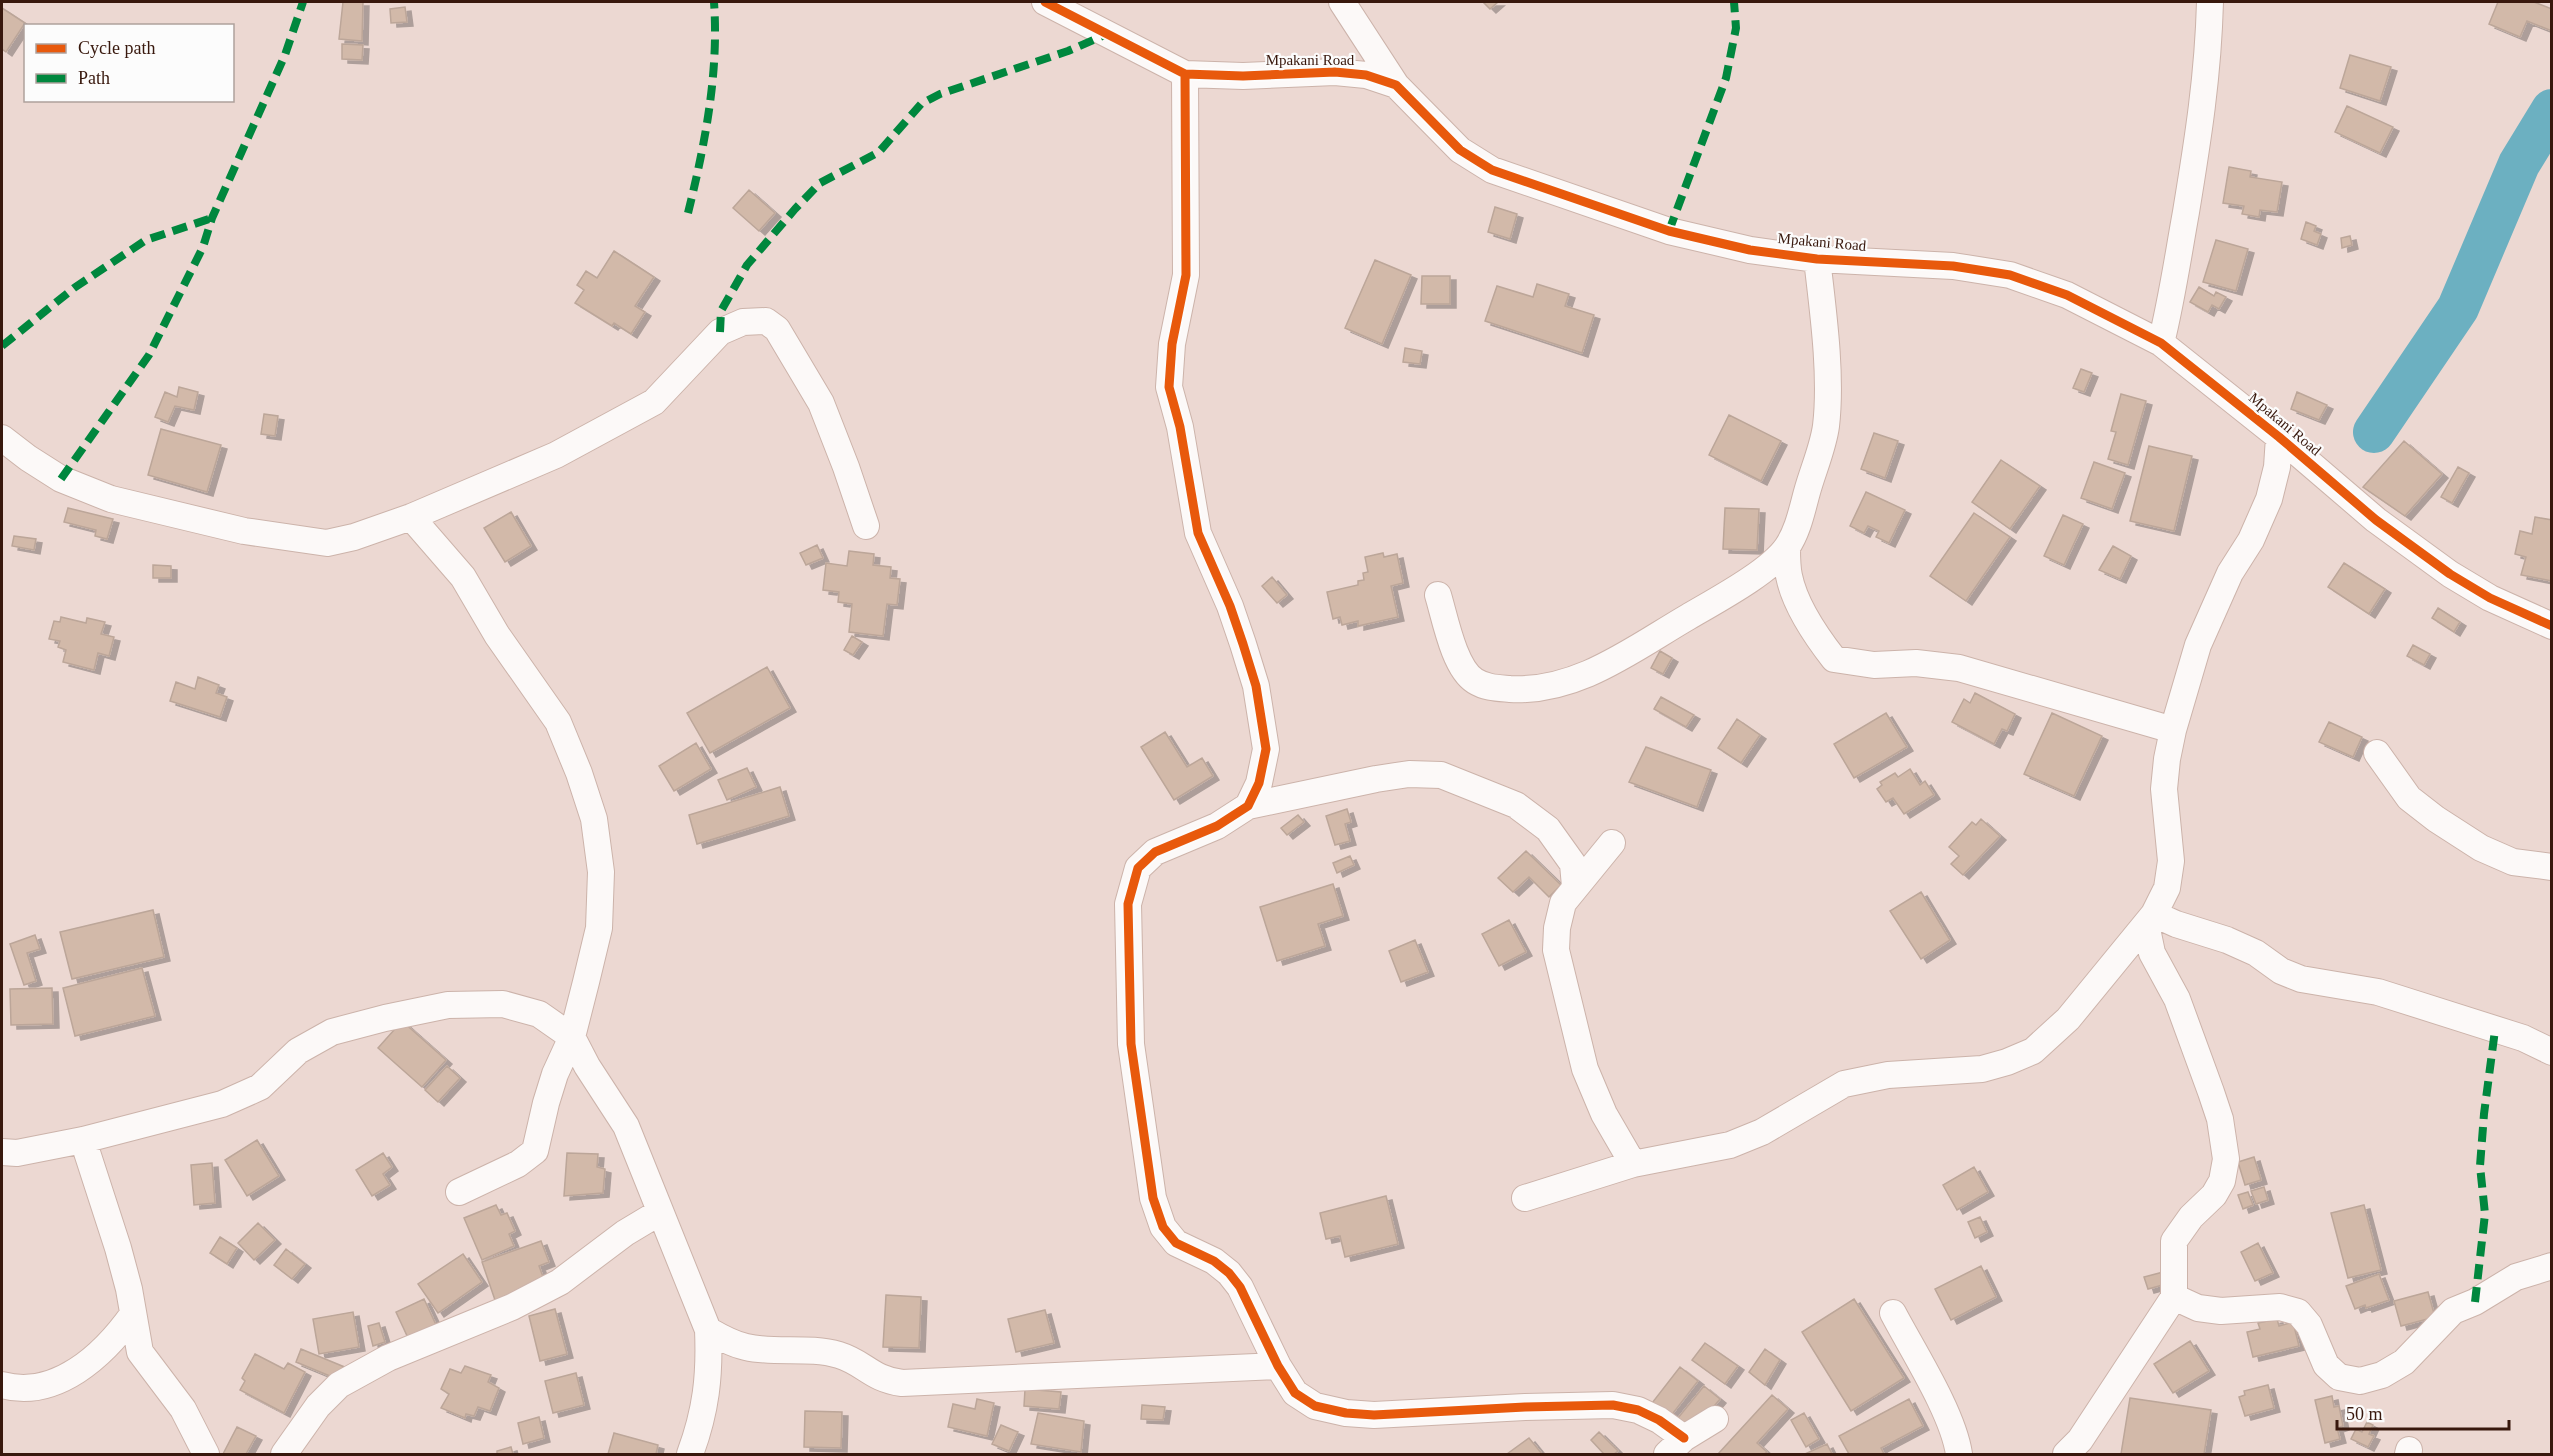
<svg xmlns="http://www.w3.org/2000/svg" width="2553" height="1456" font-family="Georgia,serif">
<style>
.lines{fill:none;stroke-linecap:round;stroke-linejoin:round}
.river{stroke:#6cb0c1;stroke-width:42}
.building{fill:#d2b9a9;stroke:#bca699;stroke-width:1.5;filter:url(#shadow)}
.minor-casing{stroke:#ccb3aa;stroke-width:28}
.minor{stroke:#fcf9f8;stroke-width:26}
.quiet{stroke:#00873e;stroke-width:8;stroke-dasharray:15 8;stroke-linecap:butt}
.cycleway-casing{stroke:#fcfcfc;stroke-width:13}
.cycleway{stroke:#e8590c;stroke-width:9}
.labels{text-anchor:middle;stroke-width:4.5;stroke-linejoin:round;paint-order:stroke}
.street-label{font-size:15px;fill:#38180d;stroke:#fcfcfc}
</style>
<defs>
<filter id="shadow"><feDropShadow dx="6" dy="4" stdDeviation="0" flood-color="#0004"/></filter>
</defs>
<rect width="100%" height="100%" fill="#ecd8d2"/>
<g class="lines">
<!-- river -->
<path class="river" d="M2374,432L2458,308L2519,164L2552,110"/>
</g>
<!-- building -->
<path class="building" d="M343,2H363L362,41L339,39Z
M1483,2H1498L1490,9Z
M2498,2H2534L2552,9V31L2527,21L2520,37L2489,24Z
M405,7L407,22L391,23L390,9Z
M2,8L25,23L6,52L2,49Z
M342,44L363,45L362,60L342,59Z
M2350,55L2391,67L2380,101L2340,88Z
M2347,106L2393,127L2380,153L2335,132Z
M2229,167L2251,171L2250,177L2282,182L2277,212L2260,210L2259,217L2242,214L2244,206L2223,203Z
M749,190L775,213L759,231L733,208Z
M1495,207L1517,214L1510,239L1488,232Z
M2306,222L2316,226L2314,231L2321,234L2317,245L2301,239Z
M2350,236L2352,245L2342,248L2341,238Z
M2216,240L2248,249L2236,291L2203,282Z
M614,251L654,277L635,306L645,312L631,334L614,323L612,326L575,303L584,290L577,285L586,271L597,278Z
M1375,260L1411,275L1382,344L1345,328Z
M1422,276H1450V304H1421Z
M1537,284L1569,294L1565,306L1594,315L1582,353L1485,321L1497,286L1533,297Z
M2199,287L2214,296L2216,292L2226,297L2219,309L2212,305L2208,312L2190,302Z
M1405,348L1422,351L1420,364L1403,362Z
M2081,369L2092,373L2084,392L2073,388Z
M179,387L198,392L194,410L175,406L168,422L155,417L165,392L177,397Z
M2297,392L2327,405L2319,420L2291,409Z
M2121,394L2146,401L2128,465L2108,459L2116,432L2111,431Z
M264,414L278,416L275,436L261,434Z
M1729,415L1781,441L1761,481L1709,455Z
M161,429L221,445L207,492L148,475Z
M1874,433L1898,441L1885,478L1861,469Z
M2404,441L2442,474L2405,516L2363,487Z
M2149,446L2192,456L2174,531L2130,521Z
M2001,460L2040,486L2010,529L1972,502Z
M2094,462L2125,473L2112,509L2081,498Z
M2458,467L2469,473L2452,503L2441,497Z
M1866,492L1905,510L1889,543L1876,537L1879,531L1868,526L1864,533L1850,526Z
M68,508L113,519L107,539L95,536L96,530L64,522Z
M1725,508L1759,509L1757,550L1723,549Z
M511,512L531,546L505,562L484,528Z
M1974,513L2010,537L1966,601L1930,576Z
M2063,515L2083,524L2064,565L2044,556Z
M2535,517L2552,520V581L2521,575L2526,557L2515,554L2520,531L2532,534Z
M14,536L36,539L34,550L12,546Z
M817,545L823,558L806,565L800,553Z
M2113,546L2131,556L2120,579L2099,570Z
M849,551L874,554L873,565L891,567L890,578L900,579L897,605L887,604L883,636L849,632L852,604L838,602L839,592L823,590L826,563L847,566Z
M1383,553L1384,557L1397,554L1403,583L1391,586L1398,617L1358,626V621L1342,625L1340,617L1333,619L1327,592L1358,585V581L1364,580L1363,573L1368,572L1365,557Z
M2344,563L2385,589L2369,614L2328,587Z
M153,565L171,566V578H153Z
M1272,577L1287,595L1277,603L1262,586Z
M2438,608L2460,622L2454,632L2432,618Z
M61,617L86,623L87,618L105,622L101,634L114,637L109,656L98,653L94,670L63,662L66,650L58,647L60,641L49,639L54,621L60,622Z
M852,636L862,642L853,655L844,650Z
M2413,645L2430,654L2424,665L2407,656Z
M1660,651L1672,658L1663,674L1651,668Z
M767,667L790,708L710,753L687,713Z
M198,677L219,685L216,693L227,697L220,717L170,701L176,682L195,689Z
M1975,693L2015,714L2007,731L2002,729L1994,744L1952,722L1964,699L1970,703Z
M1661,697L1694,715L1686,727L1654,709Z
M1886,713L1907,747L1854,778L1834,744Z
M2052,713L2102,736L2074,796L2024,774Z
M1737,719L1760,735L1741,763L1718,748Z
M2329,722L2362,737L2353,757L2319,742Z
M1165,732L1187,767L1202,758L1213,776L1174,800L1141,747Z
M696,743L711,769L674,791L659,766Z
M1646,747L1711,770L1697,807L1629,782Z
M747,768L756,787L727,800L718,780Z
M1910,769L1920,785L1925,781L1934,795L1904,814L1893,798L1886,802L1877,789L1882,785L1880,782L1895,773L1898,777Z
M780,787L789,816L697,844L689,815Z
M1347,809L1351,822L1345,824L1350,841L1335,845L1326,816Z
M1298,815L1304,822L1287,835L1281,828Z
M1981,819L2000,836L1963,875L1951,864L1959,856L1949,847L1972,822L1976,825Z
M1526,851L1561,885L1549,897L1529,877L1513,892L1498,878Z
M1350,856L1354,865L1337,873L1333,863Z
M1333,884L1343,916L1318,924L1325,946L1277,961L1260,907Z
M1921,892L1950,940L1921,959L1890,911Z
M153,910L164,957L72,979L60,932Z
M1509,920L1526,952L1499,966L1482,934Z
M35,935L40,949L27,953L36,981L24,985L10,944Z
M1415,940L1428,972L1401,982L1389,951Z
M142,968L155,1016L75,1036L63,988Z
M52,988L53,1024L11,1025L10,989Z
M402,1021L446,1060L422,1087L378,1048Z
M447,1066L460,1078L438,1102L425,1090Z
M257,1140L279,1176L247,1196L225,1160Z
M383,1153L392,1167L383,1174L390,1185L372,1196L356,1170Z
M567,1153L598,1154L597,1167L605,1169L603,1193L564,1196Z
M2254,1157L2261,1180L2245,1185L2238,1162Z
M212,1163L215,1203L194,1205L191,1165Z
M1974,1167L1988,1192L1957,1210L1943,1185Z
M2264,1187L2268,1200L2256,1204L2251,1191Z
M2248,1192L2253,1205L2243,1209L2238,1195Z
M1386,1196L1398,1244L1345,1257L1340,1236L1326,1239L1320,1213Z
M496,1205L501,1215L507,1213L515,1231L509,1234L514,1246L482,1260L464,1218Z
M2364,1205L2381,1270L2348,1278L2331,1213Z
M1980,1217L1987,1232L1975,1238L1968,1222Z
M258,1223L275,1240L254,1260L238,1243Z
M220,1237L237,1248L227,1264L210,1253Z
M541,1241L549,1262L539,1266L546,1285L496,1303L482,1262Z
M2258,1243L2273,1273L2255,1281L2241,1252Z
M286,1249L305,1264L292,1279L274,1265Z
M463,1254L482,1282L438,1313L418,1284Z
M1981,1266L1996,1297L1951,1320L1935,1289Z
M2167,1271L2170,1283L2148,1289L2144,1277Z
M2379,1274L2389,1300L2366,1308L2365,1305L2355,1309L2346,1286Z
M2428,1292L2435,1317L2401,1326L2394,1301Z
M886,1295L921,1297L919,1348L883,1347Z
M424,1299L437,1327L409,1340L396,1312Z
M1854,1299L1904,1378L1851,1411L1802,1332Z
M555,1309L567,1354L540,1361L529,1316Z
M1045,1310L1054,1343L1016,1352L1008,1319Z
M353,1312L359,1347L319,1354L313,1319Z
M2277,1319L2279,1326L2293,1322L2299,1346L2253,1357L2247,1332L2260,1329L2258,1323Z
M379,1323L385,1342L373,1346L368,1326Z
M2190,1341L2209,1371L2173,1393L2154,1364Z
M1705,1343L1738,1366L1725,1384L1692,1360Z
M301,1349L347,1368L342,1381L296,1362Z
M1765,1349L1780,1360L1765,1385L1749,1372Z
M255,1354L284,1369L288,1363L305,1372L284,1413L240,1390L245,1381L242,1378Z
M465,1366L491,1375L488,1382L499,1388L490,1411L478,1407L474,1416L466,1414L465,1418L441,1408L449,1394L441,1389L450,1369L461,1373Z
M1680,1367L1698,1381L1670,1417L1652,1403Z
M576,1373L584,1405L553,1413L545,1381Z
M2268,1385L2274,1408L2245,1416L2239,1397L2245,1395L2244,1391Z
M1704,1386L1720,1399L1694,1430L1678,1418Z
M1025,1389L1061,1392L1059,1409L1024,1406Z
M1772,1395L1788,1409L1757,1443L1767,1452L1764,1454H1718Z
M2332,1396L2334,1407L2339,1406L2343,1426L2337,1428L2340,1439L2325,1443L2315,1400Z
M2130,1398L2211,1410L2204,1454H2121Z
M977,1399L994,1403L987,1436L948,1427L953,1404L975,1409Z
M1909,1399L1923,1426L1881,1448L1884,1454H1849L1839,1436Z
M1142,1405L1165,1407L1163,1420L1141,1419Z
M805,1411L842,1412L841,1448L804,1447Z
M1038,1413L1084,1421L1081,1452L1031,1444Z
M1804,1413L1819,1439L1806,1447L1791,1420Z
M539,1417L544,1438L523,1444L518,1423Z
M2367,1422L2373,1425L2369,1434L2374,1436L2368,1447L2351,1439L2356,1429L2362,1432Z
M1001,1425L1018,1432L1009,1451L992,1444Z
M237,1427L256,1436L246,1454H223Z
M1599,1432L1618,1451L1614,1454H1604L1591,1440Z
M614,1433L658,1445L656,1454H608Z
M1529,1438L1542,1454H1507Z
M1827,1444L1832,1454H1805Z
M511,1447L513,1454H497V1451Z"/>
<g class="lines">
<defs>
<path id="minor" d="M1045,2L1185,74L1243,76L1335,72L1366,75L1396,85L1460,150L1492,170L1669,231L1750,250L1817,259L1953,266L2010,275L2067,295L2161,343L2279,437L2376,520L2450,574L2490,598L2552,626
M1342,2L1396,85
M1185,74L1186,275L1172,344L1169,387L1180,427L1198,533L1230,606L1243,644L1256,686L1266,749L1259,783L1248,806L1217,826L1155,852L1138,868L1128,904L1131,1044L1153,1198L1163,1227L1176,1243L1214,1261L1229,1273L1240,1287L1278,1366L1295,1393L1315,1406L1346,1413L1374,1415L1525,1407L1613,1405L1638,1410L1659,1420L1684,1438
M2161,343C2172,299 2178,256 2186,212C2198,139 2208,76 2210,2
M2,438L28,458L61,479L111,499L244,531L327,543L354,537L411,517L556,455L654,402L720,332L743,322L766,321L777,329L821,403L846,467L866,526
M411,517L463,577L497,635L558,722L579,773L594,819L601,872L599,928L586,982L572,1037L555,1074L546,1103L535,1151L518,1164L459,1192
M1787,548C1787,557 1787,567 1789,576C1795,606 1816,636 1834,659L1874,665L1916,663L1959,668L2173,730
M1438,595C1445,618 1454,668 1475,681C1486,688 1498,688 1510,689C1577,693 1633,649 1688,617C1715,601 1770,572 1787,547C1798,531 1802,510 1807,492C1813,470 1823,448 1826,426C1832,375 1823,311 1817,259
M2377,753L2409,798L2436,819L2481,848L2513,862L2552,867
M1248,806L1376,779L1409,774L1441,775L1516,805L1548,829L1573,864L1575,886
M1612,843L1563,903L1557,928L1556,950L1585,1069L1604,1114L1633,1164
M2154,914L2176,924L2227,940L2256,953L2281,971L2301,979L2378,992L2523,1038L2552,1052
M83,1140L118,1248L129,1289L140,1352L183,1409L206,1454
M2,1152L17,1153L83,1140L222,1104L260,1087L298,1051L332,1032L385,1018L448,1005L503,1004L539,1014L572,1037L587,1066L626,1126L708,1330C710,1376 706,1411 690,1454
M1525,1198L1633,1164L1730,1145L1762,1132L1844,1084L1888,1075L1982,1069L2007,1062L2033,1051L2068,1019L2154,914L2167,888L2171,861L2164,789L2167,759L2173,730L2198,645L2230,573L2251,540L2269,499L2277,467L2279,437
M2174,1297L2198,1308L2221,1311L2280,1307L2298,1312L2309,1325L2326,1365L2339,1377L2360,1381L2382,1375L2404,1362L2453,1311L2475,1302L2516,1277L2552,1266
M1893,1313C1913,1351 1953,1413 1959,1454
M708,1330C720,1337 732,1344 746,1347C776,1354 808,1346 839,1355C865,1363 871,1379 902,1383L1278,1366
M2,1385C56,1400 104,1355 133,1314
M284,1454L318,1406L339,1385L388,1358L512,1307L560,1282L625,1233L660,1212
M1667,1454L1684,1438L1715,1419
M2066,1454L2080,1440L2174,1297V1241L2191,1217L2214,1195L2222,1181L2226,1159L2220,1119L2211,1092L2177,999L2152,953L2146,924
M2408,1454L2409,1450"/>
</defs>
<!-- minor casing -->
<use href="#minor" class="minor-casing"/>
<!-- minor -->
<use href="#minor" class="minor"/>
<!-- quiet -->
<path class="quiet" d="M688,213C705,144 719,73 714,2
M1669,231L1726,78L1736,28L1734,2
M720,332L721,311L747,265L795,209L820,183L879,152L921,104L940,94L1068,51L1107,34
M2,346L74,288L146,240L212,218
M61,479L149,355L203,247L212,218L285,55L303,2
M2475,1302L2485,1214L2480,1166L2484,1114L2495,1030"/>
<defs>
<path id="cycleway" d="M1045,2L1185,74L1243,76L1335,72L1366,75L1396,85L1460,150L1492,170L1669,231L1750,250L1817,259L1953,266L2010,275L2067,295L2161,343L2279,437L2376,520L2450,574L2490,598L2552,626
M1185,74L1186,275L1172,344L1169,387L1180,427L1198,533L1230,606L1243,644L1256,686L1266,749L1259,783L1248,806L1217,826L1155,852L1138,868L1128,904L1131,1044L1153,1198L1163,1227L1176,1243L1214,1261L1229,1273L1240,1287L1278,1366L1295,1393L1315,1406L1346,1413L1374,1415L1525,1407L1613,1405L1638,1410L1659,1420L1684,1438"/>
</defs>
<!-- cycleway casing -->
<use href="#cycleway" class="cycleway-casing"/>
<!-- cycleway -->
<use href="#cycleway" class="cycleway"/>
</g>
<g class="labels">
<!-- street labels -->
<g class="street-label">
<text x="1310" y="65">Mpakani Road</text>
<text transform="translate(1822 242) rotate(5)" y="5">Mpakani Road</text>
<text transform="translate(2285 424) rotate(40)" y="5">Mpakani Road</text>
</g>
</g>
<!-- border -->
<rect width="2553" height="1456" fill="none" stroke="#38180d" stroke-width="6"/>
<!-- legend -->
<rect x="24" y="24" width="210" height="78" fill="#fcfcfc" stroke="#aea19c" stroke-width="1.5"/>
<rect x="36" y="44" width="30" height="9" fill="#e8590c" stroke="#aea19c" stroke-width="1.5"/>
<text x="78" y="54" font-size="18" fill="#38180d">Cycle path</text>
<rect x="36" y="74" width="30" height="9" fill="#00873e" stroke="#aea19c" stroke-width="1.5"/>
<text x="78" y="84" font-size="18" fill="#38180d">Path</text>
<!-- scale -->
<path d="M2337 1420v9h172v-9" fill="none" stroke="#38180d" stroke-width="3"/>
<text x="2346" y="1420" font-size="18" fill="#38180d" stroke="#fcfcfc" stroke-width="4.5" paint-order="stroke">50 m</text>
</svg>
